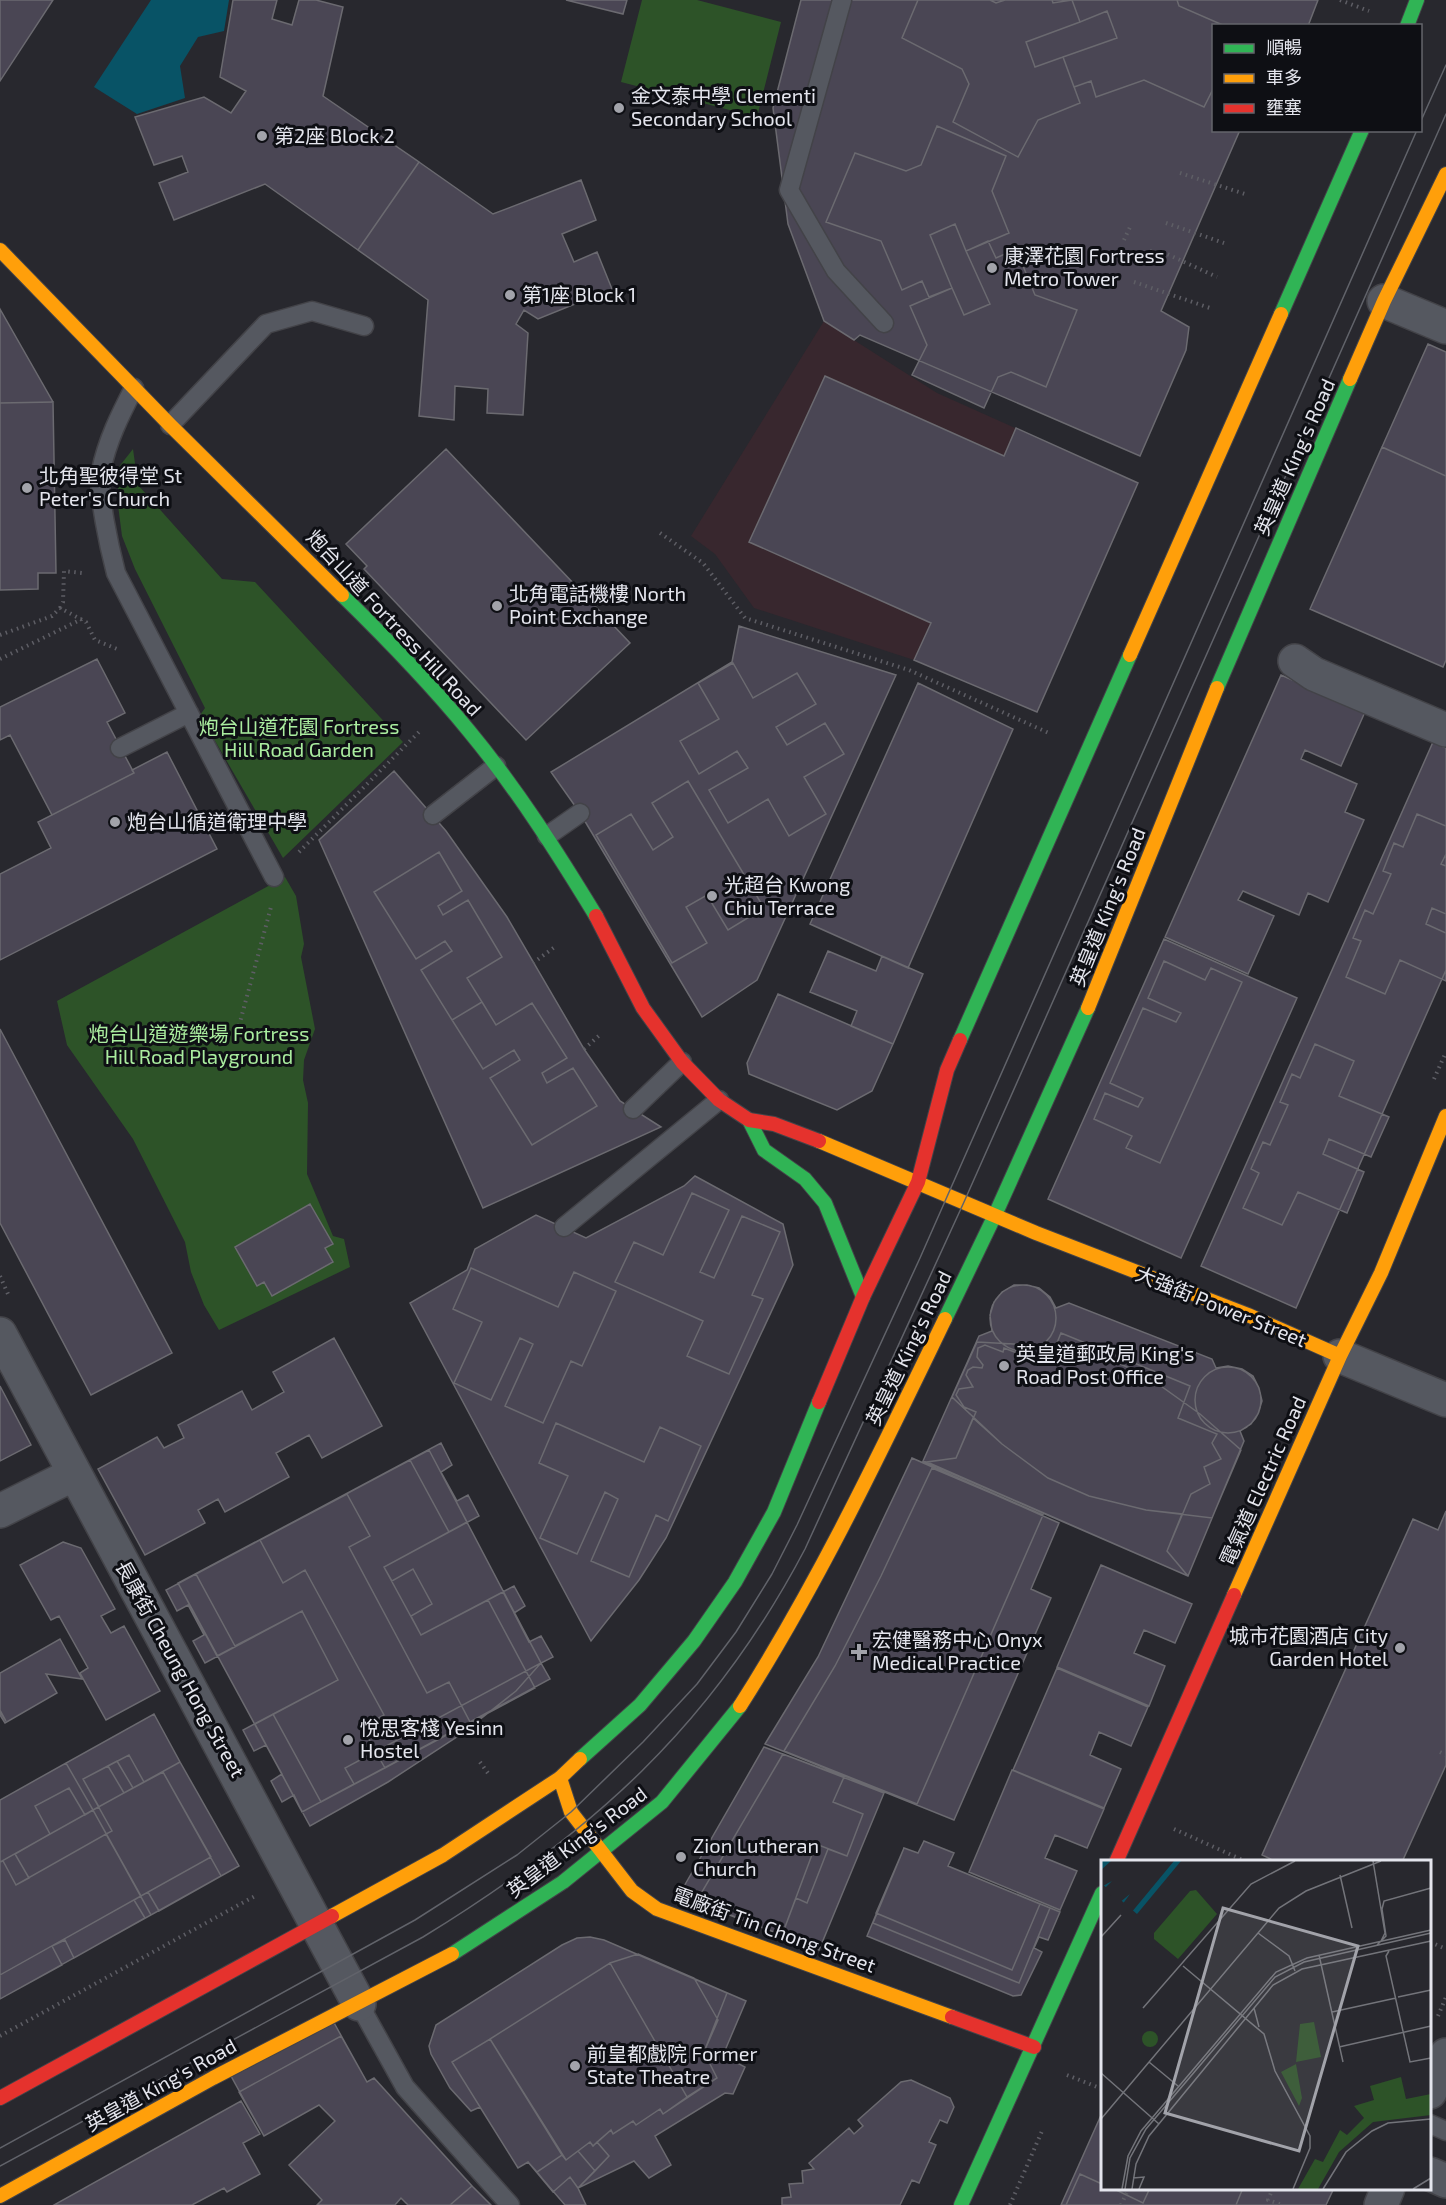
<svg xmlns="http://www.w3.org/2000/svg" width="1446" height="2205" font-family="'Exo 2','Noto Sans TC',sans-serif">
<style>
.commercial{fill:#38272e}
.green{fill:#2d5328}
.water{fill:#085366}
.building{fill:#4a4654;stroke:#6b6a70;stroke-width:1.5}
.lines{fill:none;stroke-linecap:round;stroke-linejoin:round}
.lane-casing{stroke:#434348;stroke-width:21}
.street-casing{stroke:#434348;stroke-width:36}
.fast-casing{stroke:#434348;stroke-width:16}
.slow-casing{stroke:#434348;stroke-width:16}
.jam-casing{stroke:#434348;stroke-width:16}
.path{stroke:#5e5e65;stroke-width:4;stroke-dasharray:1.5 4.5;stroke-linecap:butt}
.lane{stroke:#555860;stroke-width:18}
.street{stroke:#555860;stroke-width:33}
.fast{stroke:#30b455;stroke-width:14}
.slow{stroke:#ff9f0a;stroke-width:14}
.jam{stroke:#e5322d;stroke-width:14}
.tram{stroke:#61636a;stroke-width:1.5}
.poi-dot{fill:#a2a3aa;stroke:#0e0f14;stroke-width:2}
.labels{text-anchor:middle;stroke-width:6;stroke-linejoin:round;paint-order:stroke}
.poi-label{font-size:20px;fill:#e4e5ed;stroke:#0e0f14;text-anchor:start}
.street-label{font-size:20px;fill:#e4e5ed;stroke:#0e0f14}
.park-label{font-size:20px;fill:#aaed9f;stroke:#0e0f14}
.inset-road{fill:none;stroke:#73747a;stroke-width:1.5}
.view{fill:#a2a3aa;fill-opacity:0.15;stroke:#a2a3aa;stroke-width:3}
.inset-edge{fill:none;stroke:#e4e5ed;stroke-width:3}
</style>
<rect width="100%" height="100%" fill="#28282e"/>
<!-- commercial -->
<path class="commercial" d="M824,321L937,393L1138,483L1037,712L914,660L754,608L715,554L691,536Z"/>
<!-- green -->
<path class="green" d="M642,0H697L781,22L757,117L621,82Z
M133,449L138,485L222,579L255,582L403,742L283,858L200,715L205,708L135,569L122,536L118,505V468Z
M285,877L296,896L304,944L301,957L315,1029L304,1060L303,1080L308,1103L307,1174L333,1236L344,1239L350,1267L219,1330L204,1305L191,1272L185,1242L133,1139L67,1045L57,1001Z"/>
<!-- water -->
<path class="water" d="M151,0H229L224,31L198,37L180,66L185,98L137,114L94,87Z"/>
<!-- building -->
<path class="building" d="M0,0H53L0,81Z
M233,0H277L272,19L292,25L299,0H316L343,7L323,96L419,162L358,250L265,184L174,220L159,183L188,172L182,156L154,165L135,117L204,97L231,113L246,91L220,77Z
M566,0H627L623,14Z
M801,0H1318L1308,26H1214V130H1240L1161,311L1189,327L1186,350L1140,456L860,335L854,340L824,321L788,224L773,108Z
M918,0H990L996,3L1005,0H1052L1053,3L1072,0L1080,22L1026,42L1035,67L1063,57L1080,103L1038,120L1018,157L953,122L969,84L962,69L902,38Z
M1072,0H1177L1179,6L1225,26H1214V87L1204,107L1144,80L1096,97L1091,81L1074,87L1063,57L1117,38L1107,11L1080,22Z
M937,126L1006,156L992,191L1009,233L966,251L955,224L930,235L952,288L929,297L922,281L902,290L881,241L826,222L855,153L906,171L921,165Z
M419,162L493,214L581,180L596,220L562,234L574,262L597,252L612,289L538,319L524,310L516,324L528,333L523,415L487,413L488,389L455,386L454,420L419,416L428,300L358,250Z
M988,241L996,258L1016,249L1035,295L1077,310L1046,387L1011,372L998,377L984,408L912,375L927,345L910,306L952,288L964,315L990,304L966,251Z
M0,309L53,402L0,403Z
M1428,344L1446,352V476L1382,447Z
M825,376L1004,456L1016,428L1138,483L1037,712L914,660L931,623L749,542Z
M53,402L56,573H38V589L0,590V403Z
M1382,447L1446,476V660L1443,667L1310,609Z
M446,449L630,643L526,740L364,569L367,566L346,544Z
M739,626L896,675L757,980L702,1017L580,813L551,772L732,662Z
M97,659L125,713L107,722L134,773L52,815L10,735L0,740V707Z
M733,663L753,698L797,673L816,704L776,727L787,745L825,723L844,754L804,777L826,814L789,836L768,799L728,823L709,790L748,768L737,751L699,774L680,741L719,719L698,683Z
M1281,675L1365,712L1341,766L1305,750L1301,759L1357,784L1345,812L1364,820L1328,902L1308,893L1299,915L1243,891L1238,900L1274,916L1248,974L1165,937Z
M918,683L1013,729L908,968L810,924Z
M1433,742L1446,748V970L1296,1308L1201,1266Z
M167,752L217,849L0,960V874L51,848L38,822L134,773L132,770Z
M394,771L446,831L507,917L584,1049L620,1101L661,1127L483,1208L319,840Z
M688,781L764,908L728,930L707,895L686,907L707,943L672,963L596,835L631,814L653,850L673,837L652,803Z
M1417,814L1446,826V854L1441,864L1446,866V914L1432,908L1426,924L1446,933V981L1400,960L1385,994L1346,977L1361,941L1353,938L1365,910L1373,914L1391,874L1383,871L1394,843L1403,847Z
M439,852L462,891L438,906L443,915L468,900L502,957L467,978L482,1002L452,1020L421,970L452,951L445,941L416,959L374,892Z
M1164,939L1297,998L1181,1258L1048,1199Z
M828,951L876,971L882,956L923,974L893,1044L851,1026L857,1011L810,992Z
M1164,961L1205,980L1211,968L1242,982L1160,1163L1126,1148L1132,1136L1094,1119L1105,1093L1138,1107L1143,1098L1110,1083L1143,1008L1176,1022L1181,1013L1148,998Z
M778,994L893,1044L872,1091L837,1110L749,1074L747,1063Z
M482,1002L496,1025L532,1003L567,1058L542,1073L547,1083L573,1068L597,1106L532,1145L490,1078L520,1060L514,1050L483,1069L452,1020Z
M0,1029L172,1353L91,1395L0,1223Z
M1315,1044L1354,1061L1339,1096L1389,1117L1371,1157L1329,1139L1323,1154L1364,1172L1347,1213L1298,1192L1282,1225L1243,1208L1259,1173L1251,1169L1263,1142L1270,1145L1288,1105L1280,1102L1292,1074L1300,1078Z
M695,1176L783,1224L793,1265L666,1538L639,1580L591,1641L410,1303L467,1270L475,1249L536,1215L586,1238L684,1186Z
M692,1193L729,1210L700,1272L714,1278L742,1216L780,1232L752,1295L763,1299L729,1374L687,1356L703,1321L615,1282L634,1242L663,1255Z
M310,1204L333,1244L325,1248L333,1262L272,1296L264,1282L257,1286L235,1247Z
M471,1268L558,1307L574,1272L616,1291L582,1366L571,1361L543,1423L505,1406L533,1344L520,1338L491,1400L454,1383L482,1322L453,1309Z
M990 1318a33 33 0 1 1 66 0a33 33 0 1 1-66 0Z
M1014,1285H1027L1039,1288L1050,1297L1056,1308L1069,1303L1212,1359L1216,1368L1228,1366L1242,1369L1253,1376L1259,1388L1262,1401L1258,1414L1251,1424L1240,1431L1244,1441L1188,1576L923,1461L979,1336L992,1331L990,1315L994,1302L1002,1292Z
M1061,1333L1190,1386L1178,1418L1217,1434L1212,1443L1221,1459L1204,1467L1210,1484L1191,1494L1167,1551L1188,1576L927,1462L956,1458L976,1412L964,1407L956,1395L959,1389L973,1387L966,1375L968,1370L973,1367L982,1368L983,1365L977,1357L978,1348L985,1345L1003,1352L1004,1348L1048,1365Z
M334,1338L382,1426L322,1458L309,1435L276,1453L289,1477L225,1512L218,1499L198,1510L205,1523L145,1555L98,1469L157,1437L164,1448L184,1438L178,1425L242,1391L252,1410L284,1392L273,1372Z
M977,1342L1029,1345L1103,1357L1144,1374L1200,1414L1241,1450L1212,1518L1146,1510L1089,1496L1048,1478L1002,1444L952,1397Z
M1195 1400a33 33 0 1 1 66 0a33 33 0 1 1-66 0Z
M0,1386L31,1445L0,1461Z
M973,1418L1002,1444L1048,1478L1089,1496L1146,1510L1182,1514L1167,1551L1188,1576L927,1462L956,1458Z
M556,1423L644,1462L660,1427L701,1446L668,1521L656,1515L629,1577L591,1561L618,1499L605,1492L577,1554L540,1538L568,1476L539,1463Z
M441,1443L452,1465L441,1472L457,1501L468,1495L479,1516L384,1567L392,1581L413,1569L432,1604L411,1616L421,1635L514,1586L525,1606L514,1613L529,1642L541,1636L553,1657L541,1663L550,1679L302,1812L294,1795L282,1802L271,1781L282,1774L266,1745L254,1751L243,1730L338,1680L302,1611L205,1663L193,1641L204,1635L188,1605L177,1611L166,1590Z
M429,1450L541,1663L516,1691L460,1735L388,1782L310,1826L178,1583Z
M429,1450L467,1522L384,1567L421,1635L503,1592L541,1663L345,1768L354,1784L302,1812L255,1724L338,1680L302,1611L217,1656L178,1583Z
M912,1458L1059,1523L1031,1589L1051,1598L954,1820L765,1744L818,1657Z
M912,1458L1043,1515L917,1804L765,1744L818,1657Z
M410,1460L449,1532L384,1567L392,1581L413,1569L432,1604L411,1616L421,1635L488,1600L535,1688L321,1802L273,1714L338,1680L302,1611L235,1646L196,1574Z
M932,1468L1043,1515L917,1804L784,1751L835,1666L881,1576Z
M347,1494L370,1536L349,1547L427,1693L449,1682L470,1722L385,1768L362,1727L384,1715L305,1570L283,1583L260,1540Z
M1446,1511V1765L1402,1862H1277L1262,1855L1413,1519L1438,1530Z
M63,1542L81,1548L115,1609L101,1616L111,1633L124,1626L160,1691L106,1720L80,1673L88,1668L59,1616L51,1620L20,1565Z
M1101,1565L1192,1604L1175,1643L1144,1630L1134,1653L1165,1666L1149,1706L1057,1667Z
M60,1639L82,1679L46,1674L57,1693L5,1723L0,1715V1712L6,1721L0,1710V1673Z
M1057,1668L1148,1707L1131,1746L1099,1732L1090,1755L1121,1769L1104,1808L1013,1770Z
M154,1714L180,1762L93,1810L66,1763Z
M764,1747L844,1777L833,1802L863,1814L847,1856L828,1849L807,1903L796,1898L782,1935L679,1895Z
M783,1754L844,1777L833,1802L863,1814L847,1856L816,1844L782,1935L696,1902Z
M783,1754L884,1793L819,1950L696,1902Z
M129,1755L144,1782L180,1762L239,1866L159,1911L148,1892L141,1896L93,1810L99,1807L83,1779Z
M117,1761L133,1788L163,1772L221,1876L159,1911L148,1892L141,1896L106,1834L112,1831L83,1779Z
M180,1762L239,1866L151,1915L93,1810Z
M66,1763L93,1810L0,1862V1800Z
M108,1766L124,1793L163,1772L211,1857L141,1896L106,1834L112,1831L83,1779Z
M1012,1770L1104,1809L1087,1848L1055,1835L1045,1858L1077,1871L1060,1910L969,1872Z
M69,1788L85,1815L93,1810L141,1896L134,1900L145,1918L74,1958L65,1940L52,1946L62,1965L0,1999V1862L3,1861L16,1885L29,1878L15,1854L50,1834L35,1806Z
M69,1788L85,1815L93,1810L141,1896L134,1900L145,1918L74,1958L65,1940L52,1946L62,1965L0,1999V1862L3,1861L16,1885L29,1878L15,1854L50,1834L35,1806Z
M93,1810L151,1915L0,1999V1862Z
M106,1834L141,1896L0,1975V1862L3,1861L16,1885Z
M924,1841L954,1853L948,1866L1050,1908L1019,1983L873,1923L904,1848L918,1853Z
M924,1841L954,1853L948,1866L1060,1912L1048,1940L1039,1937L1034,1948L1042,1952L1021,1995L1013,1996L867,1936L904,1848L918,1853Z
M924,1841L954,1853L948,1866L1040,1904L1012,1970L876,1913L904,1848L918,1853Z
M590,1937L604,1940L746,2001L726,2048L741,2054L737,2063L745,2067L733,2094L725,2093L655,2136L671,2165L649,2178L634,2161L578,2188L586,2205H565L528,2162L518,2168L480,2107L471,2111L450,2088L431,2054L429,2046L436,2025L562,1945L577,1938Z
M590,1937L604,1940L727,1993L704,2052L717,2078L663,2114L660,2109L636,2125L633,2121L613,2134L611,2130L597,2142L609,2156L595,2171L578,2188L570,2177L553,2192L528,2162L518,2168L480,2107L471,2111L450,2088L431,2054L429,2046L436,2025L562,1945L577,1938Z
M638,1954L694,1978L718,2020L704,2052L717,2078L687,2097L610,1963Z
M638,1954L727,1993L704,2052L717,2078L687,2097L610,1963Z
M610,1963L687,2097L663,2114L660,2109L636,2125L633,2121L613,2134L611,2130L593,2146L590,2142L566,2160L490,2039Z
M333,2021L367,2082L374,2078L472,2186L450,2205H408L401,2198L395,2205H317L322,2200L289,2165L335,2121L319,2105L264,2136L231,2076Z
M341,2036L367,2082L374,2078L472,2186L450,2205H408L401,2198L395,2205H317L322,2200L289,2165L335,2121L319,2105L264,2136L239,2092Z
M490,2039L562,2155L537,2172L528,2162L518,2168L452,2062Z
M911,2080L950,2098L954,2107L947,2123L940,2120L929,2142L936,2145L919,2183L912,2180L900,2205H782V2198L791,2197L789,2184L803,2183L802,2171L814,2169L809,2163L849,2128L854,2134L863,2126L858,2120L901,2082Z
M241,2101L260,2134L243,2143L260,2174L227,2192L224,2188L192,2205H54Z
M1102,2113V2188H1334L1326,2205H1061Z
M590,2142L593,2146L597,2142L609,2156L578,2188L570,2177L553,2192L537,2172L562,2155L566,2160Z
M578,2151L595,2171L578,2188L570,2177L553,2192L537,2172L562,2155L566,2160Z
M1080,2174L1102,2184V2188H1112L1143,2203L1150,2188H1243L1236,2205H1066Z
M472,2186L491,2205H450Z"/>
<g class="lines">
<defs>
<path id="lane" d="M842,0L789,190L836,271L884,323
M134,388C120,415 107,441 101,471C97,493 110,550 116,573L274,877
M170,425L266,324L312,311L364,326
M120,748L189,713
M433,815L496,766
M547,836L580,813
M633,1109L682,1062
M564,1227L719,1100
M359,2004L405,2087L510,2205
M1430,2124L1446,2131"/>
<path id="street" d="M1384,301L1446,327
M1295,661L1314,674L1446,730
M0,1334L359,2004
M1340,1356L1446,1400
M0,1511L74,1474
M1430,2092L1446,2055
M1430,2174L1446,2181
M1381,2205L1388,2188"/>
<path id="fast" d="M1407,26L1417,0
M1281,314L1362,130
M342,595C386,638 430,683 469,731C517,789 557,852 596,916
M1217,688L1350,379
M960,1040L1130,655
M749,1120L764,1150L805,1179L825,1203L863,1297
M945,1319L995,1215L1088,1008
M580,1759L640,1705L694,1641L735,1582L774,1512L819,1402
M452,1954L563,1882L662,1802L740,1706
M961,2205L1102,1893"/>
<path id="slow" d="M0,250L170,425L342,595
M1350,379L1384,301L1446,174
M1130,655L1281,314
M1088,1008L1217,688
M819,1141L1036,1233L1248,1315L1340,1356
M1234,1595L1340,1356L1381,1273L1446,1116
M740,1706C819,1582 881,1451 945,1319
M560,1778L571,1812L632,1891L657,1909L952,2017
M332,1916L443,1855L560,1778L580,1759
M0,2196L213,2078L452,1954"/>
<path id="jam" d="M596,916L643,1008L682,1062L719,1100L749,1120L774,1124L819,1141
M819,1402L863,1297L918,1182L947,1070L960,1040
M1116,1862L1234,1595
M952,2017L1034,2047
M0,2098L332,1916"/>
</defs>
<!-- lane casing -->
<use href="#lane" class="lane-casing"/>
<!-- street casing -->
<use href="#street" class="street-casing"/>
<!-- fast casing -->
<use href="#fast" class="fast-casing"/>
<!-- slow casing -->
<use href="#slow" class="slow-casing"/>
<!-- jam casing -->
<use href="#jam" class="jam-casing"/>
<!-- path -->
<path class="path" d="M1340,0L1369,11
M1180,173L1245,194
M1166,223L1224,243
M1124,240L1130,227
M1150,251L1167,254L1217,277
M1134,282L1210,308
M660,533L703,563L745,618L909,670L1051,734
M60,608L63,602L64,571L82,573
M0,635L52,616L60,608L86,622L95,640L117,649
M0,659L82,619
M299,852L419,732
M533,963L556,946
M236,1037L271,907
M584,1049L601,1034
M1434,1079L1446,1052
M0,1276L8,1294
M1440,1752L1446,1755
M480,1762L490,1776
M1174,1829L1247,1862
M1430,1942L1446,1949
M1438,2016L1446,1997
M0,2036L255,1896
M1067,2075L1102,2089
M1273,2188L1268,2200L1282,2205
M1010,2205L1042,2131
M1121,2205L1129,2188"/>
<!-- lane -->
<use href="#lane" class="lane"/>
<!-- street -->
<use href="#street" class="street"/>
<!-- fast -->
<use href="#fast" class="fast"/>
<!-- slow -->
<use href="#slow" class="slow"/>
<!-- jam -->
<use href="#jam" class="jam"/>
<!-- tram -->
<path class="tram" d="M1420,123L1446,65
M0,2148L415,1920L517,1855L571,1812L643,1742L697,1684L736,1632L772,1574L797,1525L920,1258L1417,130
M0,2166L423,1937C591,1834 712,1726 805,1549L964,1202L1446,114"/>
</g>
<!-- markers -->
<g class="poi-dot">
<circle cx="619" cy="108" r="6"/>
<circle cx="262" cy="136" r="6"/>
<circle cx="992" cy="268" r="6"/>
<circle cx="510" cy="295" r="6"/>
<circle cx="27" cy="488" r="6"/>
<circle cx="497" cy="606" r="6"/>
<circle cx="115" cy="822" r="6"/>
<circle cx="712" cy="896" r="6"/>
<circle cx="1004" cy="1366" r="6"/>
<circle cx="1400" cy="1648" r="6"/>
<path d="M856 1643h6v6h6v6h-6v6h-6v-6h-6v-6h6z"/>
<circle cx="348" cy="1740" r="6"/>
<circle cx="681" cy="1857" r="6"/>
<circle cx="575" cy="2066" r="6"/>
</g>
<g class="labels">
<!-- poi labels -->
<g class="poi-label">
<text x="631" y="103">金文泰中學 Clementi<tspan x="631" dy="23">Secondary School</tspan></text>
<text x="274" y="143">第2座 Block 2</text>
<text x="1004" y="263">康澤花園 Fortress<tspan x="1004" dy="23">Metro Tower</tspan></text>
<text x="522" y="302">第1座 Block 1</text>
<text x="39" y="483">北角聖彼得堂 St<tspan x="39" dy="23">Peter's Church</tspan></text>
<text x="509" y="601">北角電話機樓 North<tspan x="509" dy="23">Point Exchange</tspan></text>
<text x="127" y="829">炮台山循道衛理中學</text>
<text x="724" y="892">光超台 Kwong<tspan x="724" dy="23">Chiu Terrace</tspan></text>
<text x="1016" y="1361">英皇道郵政局 King's<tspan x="1016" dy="23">Road Post Office</tspan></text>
<text x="1388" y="1643" text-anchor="end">城市花園酒店 City<tspan x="1388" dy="23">Garden Hotel</tspan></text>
<text x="872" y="1647">宏健醫務中心 Onyx<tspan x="872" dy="23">Medical Practice</tspan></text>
<text x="360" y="1735">悅思客棧 Yesinn<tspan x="360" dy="23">Hostel</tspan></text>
<text x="693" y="1853">Zion Lutheran<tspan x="693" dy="23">Church</tspan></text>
<text x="587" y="2061">前皇都戲院 Former<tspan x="587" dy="23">State Theatre</tspan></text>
</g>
<!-- street labels -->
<g class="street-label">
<text transform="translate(1295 457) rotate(-66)" y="7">英皇道 King's Road</text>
<text transform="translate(394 623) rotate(47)" y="7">炮台山道 Fortress Hill Road</text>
<text transform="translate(1108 907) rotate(-68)" y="7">英皇道 King's Road</text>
<text transform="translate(1221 1307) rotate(22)" y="7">大強街 Power Street</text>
<text transform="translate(909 1348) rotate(-64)" y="7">英皇道 King's Road</text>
<text transform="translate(1263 1481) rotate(-66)" y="7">電氣道 Electric Road</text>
<text transform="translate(180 1669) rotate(61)" y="7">長康街 Cheung Hong Street</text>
<text transform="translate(577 1842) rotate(-37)" y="7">英皇道 King's Road</text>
<text transform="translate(774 1930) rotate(20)" y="7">電廠街 Tin Chong Street</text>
<text transform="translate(161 2085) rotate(-29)" y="7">英皇道 King's Road</text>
</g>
<!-- park labels -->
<g class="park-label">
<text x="299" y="734">炮台山道花園 Fortress<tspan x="299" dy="23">Hill Road Garden</tspan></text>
<text x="199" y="1041">炮台山道遊樂場 Fortress<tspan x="199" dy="23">Hill Road Playground</tspan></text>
</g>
</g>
<!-- overview -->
<g transform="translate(1101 1860)">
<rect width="330" height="330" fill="#28282e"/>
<path d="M95,30L116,54L77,99L53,79V73L89,31ZM213,162L220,197L195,202L199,164ZM41 179a8 8 0 1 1 16 0a8 8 0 1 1-16 0ZM195,204L201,238L198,246L180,212ZM300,217L305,239L330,234V255L272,262L238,292L217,329H197L214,299L222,302L239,270L246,275L263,258L253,246L273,240L269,226Z" fill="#2d5328"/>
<path d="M0,1H80L36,54L0,23Z" fill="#085366"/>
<path d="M10,1H73L30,53L21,45L29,34L18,43L3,29L11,21L0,27V10Z" fill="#28282e"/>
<path class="inset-road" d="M272,1L284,73L280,81M239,15L251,68M157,73L188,96L194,111M0,77L20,55M276,85L285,76L281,49L283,41L330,28M288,91L285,96L309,202L330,198M218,95L242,202M82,106L163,174L174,211L209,276V288L192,329M297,137L330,130M42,148L150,24L194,1M153,148L158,167M231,152L295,138M238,187L330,166M48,202L77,226M0,213L58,264M0,259L178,48L205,31L280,1M32,318L43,317L38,329M21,329L27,296L40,271L175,112L206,98L330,70M24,329L29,298L45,269L174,117L203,102L330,73M31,329L35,304L48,276L172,125L201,109L330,81M222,329L245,292L271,271L287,263L330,259M312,329L330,318"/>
<path class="view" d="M122,48L257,86L198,291L64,253Z"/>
<rect width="330" height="330" class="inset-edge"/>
</g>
<!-- legend -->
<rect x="1212" y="24" width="210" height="108" fill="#0e0f14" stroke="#64656b" stroke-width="1.5"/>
<rect x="1224" y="44" width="30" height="9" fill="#30b455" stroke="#64656b" stroke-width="1.5"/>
<text x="1266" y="54" font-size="18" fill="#e4e5ed">順暢</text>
<rect x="1224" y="74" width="30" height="9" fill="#ff9f0a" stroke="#64656b" stroke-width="1.5"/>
<text x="1266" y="84" font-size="18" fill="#e4e5ed">車多</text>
<rect x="1224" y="104" width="30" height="9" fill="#e5322d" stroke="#64656b" stroke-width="1.5"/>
<text x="1266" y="114" font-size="18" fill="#e4e5ed">壅塞</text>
</svg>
